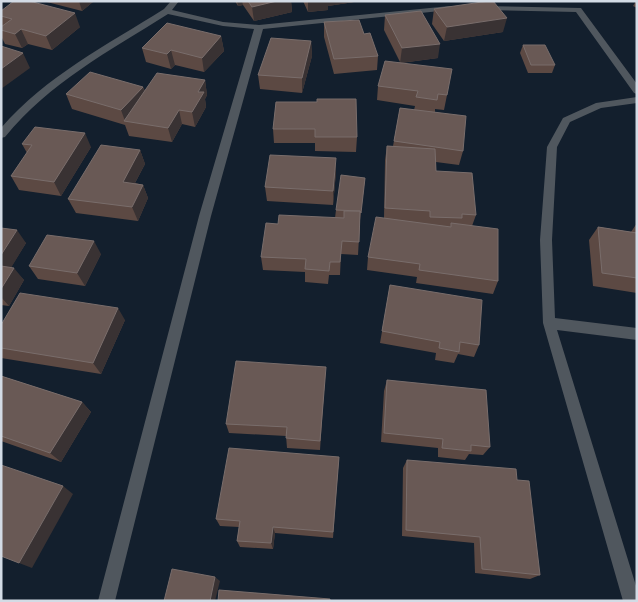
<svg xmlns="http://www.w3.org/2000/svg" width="638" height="602" font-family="Figtree,sans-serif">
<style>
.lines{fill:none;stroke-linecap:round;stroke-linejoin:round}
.minor{fill:#50575e;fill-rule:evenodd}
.wall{fill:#5c4943}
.shaded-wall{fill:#393233}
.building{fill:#695955;stroke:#796d6b}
</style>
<rect width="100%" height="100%" fill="#131f2d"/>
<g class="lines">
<!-- minor -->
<path class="minor" d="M171,1H179L172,10L223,22L259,25L450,6L454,8L450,10L263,29L211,216L115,601H98L199,216L254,29L223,26L168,14C108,52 50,82 5,137L1,138V128C46,76 107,45 164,9Z
M480,6L581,8L637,84V94L634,93L576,12L483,10H480Z
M637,97V103L601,108L570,122L557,147L552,240L555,318L637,328V340L557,330L637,589V601H623L543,323L540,240L547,147L563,118L596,103Z"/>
</g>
<!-- wall -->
<path class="wall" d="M43,1H94L82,11Z
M235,1H291L292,12L254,21L243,5L238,6Z
M303,1H354V2L328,6V10L308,12Z
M636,1H637V8L633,6Z
M434,9L503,32L444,41L432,24Z
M1,11L80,27L52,50L28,44L22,48L5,44L1,36V27L2,26L1,25Z
M385,15L438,58L401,63L447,95L444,110L435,109V112L463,151L459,165L436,162V171L476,215L472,226L498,281L493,294L416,283L417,277L367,270L368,257L384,218L385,160L387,146H393L400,108L414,110L415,106L377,100L378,86L400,62L384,30Z
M324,22L364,34L378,56L377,70L334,74L324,37Z
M221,36L224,51L204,72L175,65L171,69L146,62L142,48Z
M311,41L312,56L302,93L260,89L258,75Z
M523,45L555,65L552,73H528L520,53Z
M205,80L207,95L205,99L206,107L195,127L182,124L172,142L129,136L125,125L72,109L66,94L143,87L145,91Z
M276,102L357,137L356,152L315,151V143H274L273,129Z
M22,144L91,147L61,196L19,190L11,176L27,153Z
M140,150L145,164L135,183L143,185L148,198L138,221L76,213L68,199Z
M336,172L333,205L267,201L265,187Z
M365,178L360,220L358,255L341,254L340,275H329L328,284L305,282V272L263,270L261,257L278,224L335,218L336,210Z
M637,223V293L593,286L589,240L598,227L631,232Z
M1,228L26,243L11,267L24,280L9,306L1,305Z
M101,254L85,286L38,279L29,266Z
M390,285L479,345L474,357L458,354L454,363L435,360L436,353L380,343Z
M125,320L101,374L1,358V325Z
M1,376L82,402L91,412L61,462L1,441Z
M325,377L320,450L287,448L286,436L229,433L226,424Z
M387,380L490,447L483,455L469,454L465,460L438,457V448L381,442L384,391Z
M339,457L333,538L275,533L273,549L240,547L237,541L239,527L220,526L216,519Z
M407,460L517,480L540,575L530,579L475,573L474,543L402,536L403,468Z"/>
<!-- shaded-wall -->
<path class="shaded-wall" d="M79,1H94L82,11Z
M237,1H242L243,5L238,6Z
M277,1H291L292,12L254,21L252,7Z
M308,1H354V2L328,6V10L308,12Z
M75,13L80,27L52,50L46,36Z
M507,18L503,32L444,41L447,27Z
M21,29L28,44L22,48L15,34Z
M221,36L224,51L204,72L202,58Z
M311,41L312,56L302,93V78Z
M440,44L438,58L400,63L402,48Z
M171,50L175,65L171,69L167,54Z
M23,53L30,68L1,89V69Z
M205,80L207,95L205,99L206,107L195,127L192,112L198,92Z
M143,87L148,102L125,121L121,110Z
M179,110L182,124L172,142L168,128Z
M85,133L91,147L61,196L54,182Z
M140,150L145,164L128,196L123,182Z
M336,158V172L333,205V191Z
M143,185L148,198L138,221L132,207Z
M17,230L26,243L5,278L1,273V255Z
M94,241L101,254L85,286L77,273Z
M14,268L24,280L9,306L1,297V289Z
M118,308L125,320L101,374L93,363Z
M82,402L91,412L61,462L50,453Z
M63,486L73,494L32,568L19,563Z
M273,527L275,533L273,549L271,543Z
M215,577L220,581L215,601H210Z"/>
<!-- building -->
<path class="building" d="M14,1H29L75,13L46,36L21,29L15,34L1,30V27L12,19L1,16V11Z
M248,1H277L252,7Z
M489,1H493L507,18L447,27L434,9Z
M421,11L440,44L402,48L385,15Z
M359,20L364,34L370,33L378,56L334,59L324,22Z
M167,23L221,36L202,58L171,50L167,54L142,48Z
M271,38L311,41L302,78L258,75Z
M523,45H545L555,65H531Z
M1,46L23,53L1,69Z
M385,61L452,69L447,95L438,94L437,100L416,97L418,91L378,86Z
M90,72L143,87L121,110L66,94Z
M157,73L205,80L198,92H204L192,112L179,110L168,128L124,121Z
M317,99H356L357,137H315V129H273L276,102H317Z
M400,108L466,116L463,151L394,141Z
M35,127L85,133L54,182L11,176L32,145L22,144Z
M101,145L140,150L123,182L143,185L132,207L68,199Z
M387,146L435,149L436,171L472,173L476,215L462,214V218L430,217V211L385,208Z
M270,155L336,158L333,191L265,187Z
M341,175L365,178L361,213L360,211L336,210Z
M344,211H360L359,242L342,241L340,262H330L329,271L305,269L306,259L261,257L266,223L278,224L279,215L344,218Z
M376,217L451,227V223L498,229V281L419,270L420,264L368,257Z
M598,227L637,233V278L602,273Z
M1,228L17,230L1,255Z
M47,235L94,241L77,273L29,266Z
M1,266L14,268L1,289Z
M390,285L482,300L479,345L460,342L459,352L439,348L440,342L382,331Z
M20,293L118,308L93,363L1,348V325Z
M236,361L326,367L320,441L286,438L287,427L226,424Z
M1,376L82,402L50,453L1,436Z
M387,380L486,390L490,447L471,445V451L442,448L443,439L384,433Z
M229,448L339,457L333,532L273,527L271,543L237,541L240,521L216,519Z
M407,460L516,469L517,480L529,481L540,575L482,569L480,537L406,530Z
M1,465L63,486L19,563L1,556Z
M172,569L215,577L210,601H164Z
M219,590L330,599V601H218Z"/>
<!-- border -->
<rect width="638" height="602" fill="none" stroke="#d3dbe5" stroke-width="5"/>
</svg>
